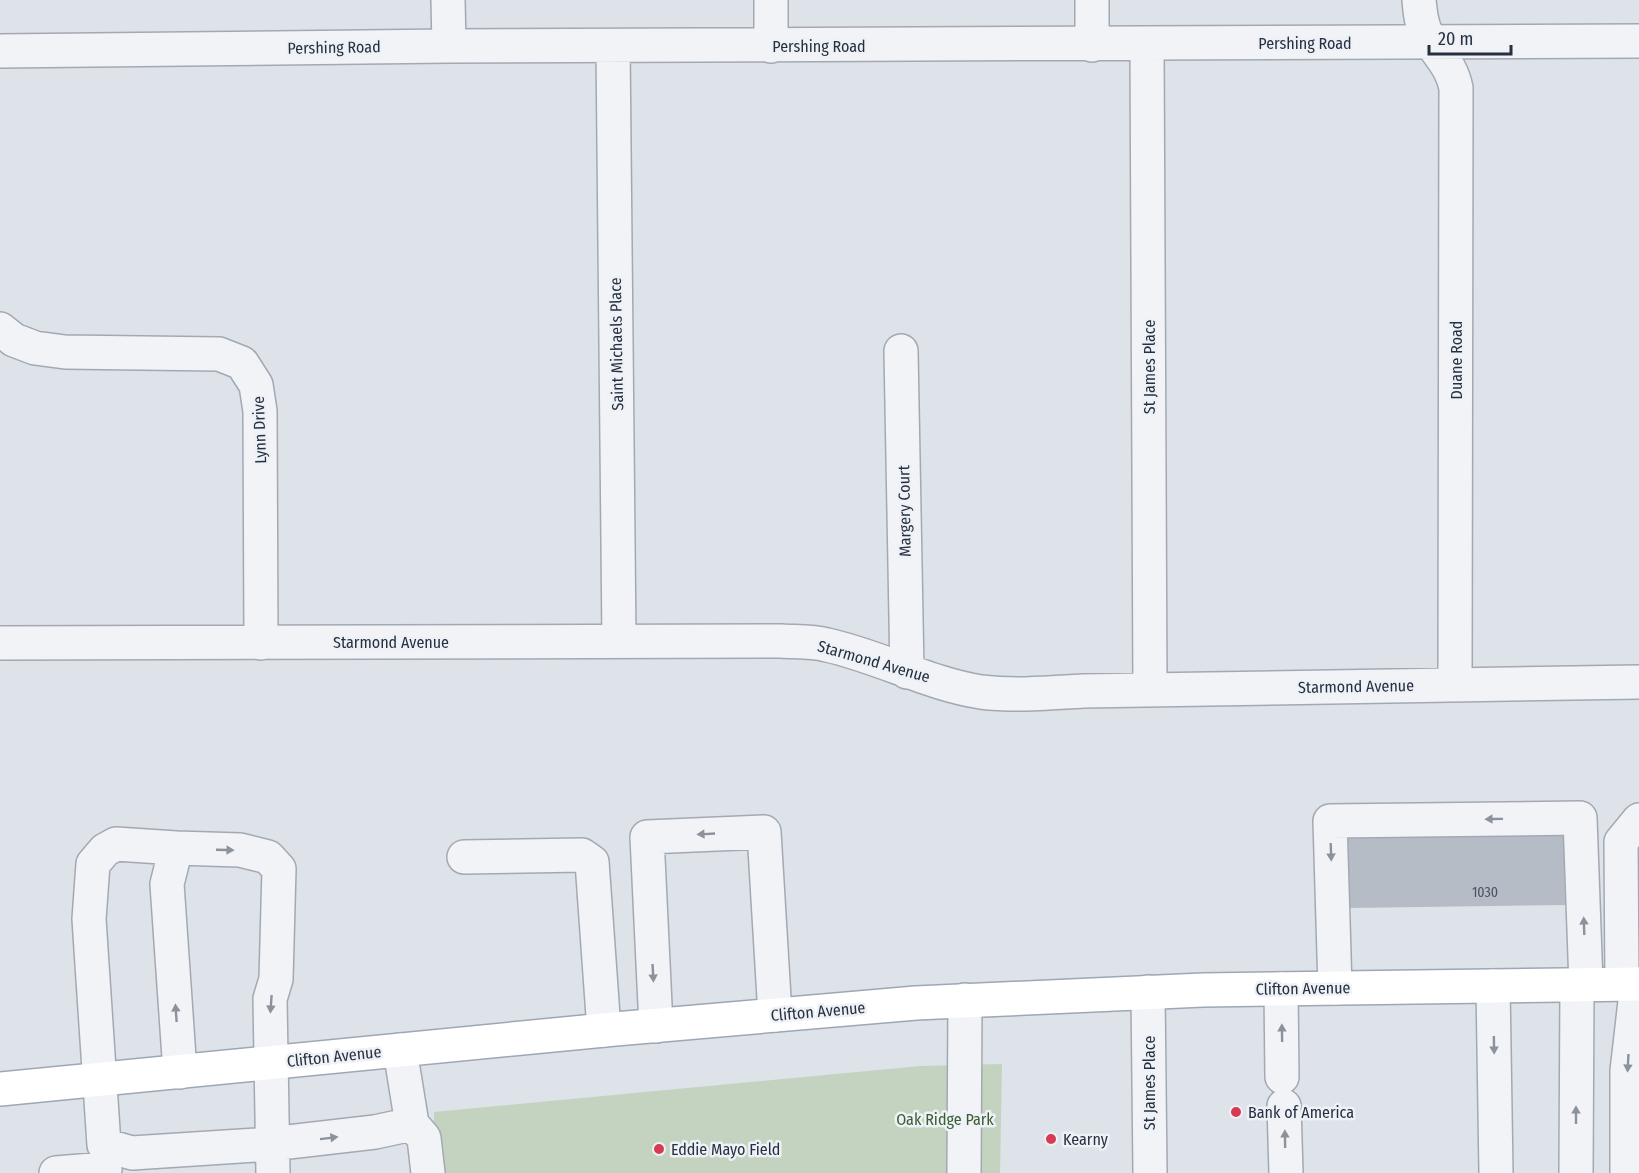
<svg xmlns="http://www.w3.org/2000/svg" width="1639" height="1173" font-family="'Fira Sans Condensed',sans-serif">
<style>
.green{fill:#c4d3bf}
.building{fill:#b5bcc6}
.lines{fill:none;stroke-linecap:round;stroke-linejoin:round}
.minor-casing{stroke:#a3a9b3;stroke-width:36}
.major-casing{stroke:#9da7b5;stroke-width:36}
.minor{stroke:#f1f3f7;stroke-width:33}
.major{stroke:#fff;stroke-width:33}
.oneway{fill:#8c929c}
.poi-dot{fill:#d73a53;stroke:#eef1f6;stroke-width:2}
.labels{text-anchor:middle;stroke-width:5;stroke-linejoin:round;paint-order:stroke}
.number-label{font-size:14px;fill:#4a5362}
.street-label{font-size:16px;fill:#263041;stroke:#eef1f6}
.poi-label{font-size:16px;fill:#263041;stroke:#eef1f6;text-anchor:start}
.park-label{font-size:16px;fill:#3b5d32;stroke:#eef1f6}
</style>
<rect width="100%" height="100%" fill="#dee2e9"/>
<!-- green -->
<path class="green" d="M1002,1064L1000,1173H434V1112L920,1066Z"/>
<!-- building -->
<path class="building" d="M1564,826L1565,905L1348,908L1346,829Z"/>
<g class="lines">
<defs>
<path id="minor" d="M448,0L449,46
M771,0V46
M1419,0C1420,11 1421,23 1426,33C1436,54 1451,63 1456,88L1455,685
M1147,44L1150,690
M1092,45V0
M613,46L619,641
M0,51L449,46L1639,41
M0,329L14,340L35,348L65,352L219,354L242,363L256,385L260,411L261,643
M901,351L907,672
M0,643L781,641C796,642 812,641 827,645C878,656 929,684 981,692C1015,696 1049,693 1083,691L1639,682
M176,848L116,844L105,850L93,864L89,919L104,1145L132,1153L271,1144L375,1132L412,1124L400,1050
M464,857L582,855L592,862L604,1030
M1622,984L1621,842L1639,820
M1493,986L1496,1173
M1335,988L1330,821L1580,818L1586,985
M1281,989L1282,1077
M1148,992L1150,1173
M656,1026L647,837L764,832L775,1015
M180,1072L167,884L176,848L240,850L268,857L279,869L276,979L270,999L273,1173
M1284,1106L1286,1173
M412,1124L424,1138L428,1173
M56,1173L105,1169
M964,1173L965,1000
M1576,1173L1577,985
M1627,1173V1071L1637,984"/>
<path id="major" d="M0,1089L615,1029L916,1003L1203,990L1639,984"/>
</defs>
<!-- minor casing -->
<use href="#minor" class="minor-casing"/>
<!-- major casing -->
<use href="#major" class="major-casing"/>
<!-- minor -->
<use href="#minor" class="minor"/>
<!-- major -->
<use href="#major" class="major"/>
</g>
<!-- one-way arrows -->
<defs><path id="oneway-solid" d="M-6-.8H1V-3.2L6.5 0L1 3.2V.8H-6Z" transform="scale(1.5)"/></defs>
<g class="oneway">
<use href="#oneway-solid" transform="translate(1494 819) rotate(179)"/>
<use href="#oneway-solid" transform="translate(706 834) rotate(177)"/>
<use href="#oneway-solid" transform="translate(225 850) rotate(2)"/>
<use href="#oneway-solid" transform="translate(1331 852) rotate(88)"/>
<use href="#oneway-solid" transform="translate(1584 926) rotate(-92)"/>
<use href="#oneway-solid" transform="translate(653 973) rotate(87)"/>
<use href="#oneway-solid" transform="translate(271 1004) rotate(94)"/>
<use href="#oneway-solid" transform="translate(176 1013) rotate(-94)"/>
<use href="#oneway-solid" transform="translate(1282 1033) rotate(-91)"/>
<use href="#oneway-solid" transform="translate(1494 1045) rotate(89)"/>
<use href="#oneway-solid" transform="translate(1628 1063) rotate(93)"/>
<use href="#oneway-solid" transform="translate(1576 1115) rotate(-90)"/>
<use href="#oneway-solid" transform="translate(329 1138) rotate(-7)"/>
<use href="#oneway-solid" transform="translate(1285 1139) rotate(-91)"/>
</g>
<!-- markers -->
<g class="poi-dot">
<circle cx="1236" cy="1112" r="6"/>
<circle cx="1051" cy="1139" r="6"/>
<circle cx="659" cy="1149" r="6"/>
</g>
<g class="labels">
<!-- number labels -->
<g class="number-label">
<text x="1485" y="897">1030</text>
</g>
<!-- street labels -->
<g class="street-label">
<text x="1305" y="49">Pershing Road</text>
<text x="819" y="52">Pershing Road</text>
<text transform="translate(334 47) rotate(-1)" y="6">Pershing Road</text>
<text transform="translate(616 344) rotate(-91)" y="6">Saint Michaels Place</text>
<text transform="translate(1456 360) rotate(-90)" y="6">Duane Road</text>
<text transform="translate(1149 367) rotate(-90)" y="6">St James Place</text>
<text transform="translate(259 430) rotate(-92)" y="6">Lynn Drive</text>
<text transform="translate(904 511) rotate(-91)" y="6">Margery Court</text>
<text x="391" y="648">Starmond Avenue</text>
<text transform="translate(874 661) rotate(16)" y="6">Starmond Avenue</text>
<text transform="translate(1356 686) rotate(-1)" y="6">Starmond Avenue</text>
<text transform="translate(1303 988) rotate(-1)" y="6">Clifton Avenue</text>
<text transform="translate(818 1011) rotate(-5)" y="6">Clifton Avenue</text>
<text transform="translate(334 1056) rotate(-6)" y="6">Clifton Avenue</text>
<text transform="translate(1149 1083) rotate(-90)" y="6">St James Place</text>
</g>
<!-- poi labels -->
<g class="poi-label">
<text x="1248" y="1118">Bank of America</text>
<text x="1063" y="1145">Kearny</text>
<text x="671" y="1155">Eddie Mayo Field</text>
</g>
<!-- park labels -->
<g class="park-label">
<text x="945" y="1125">Oak Ridge Park</text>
</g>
</g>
<!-- scale -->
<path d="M1429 45v9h82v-9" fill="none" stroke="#263041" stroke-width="3"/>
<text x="1438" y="45" font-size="18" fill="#263041" stroke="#eef1f6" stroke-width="4.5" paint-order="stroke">20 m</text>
</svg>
